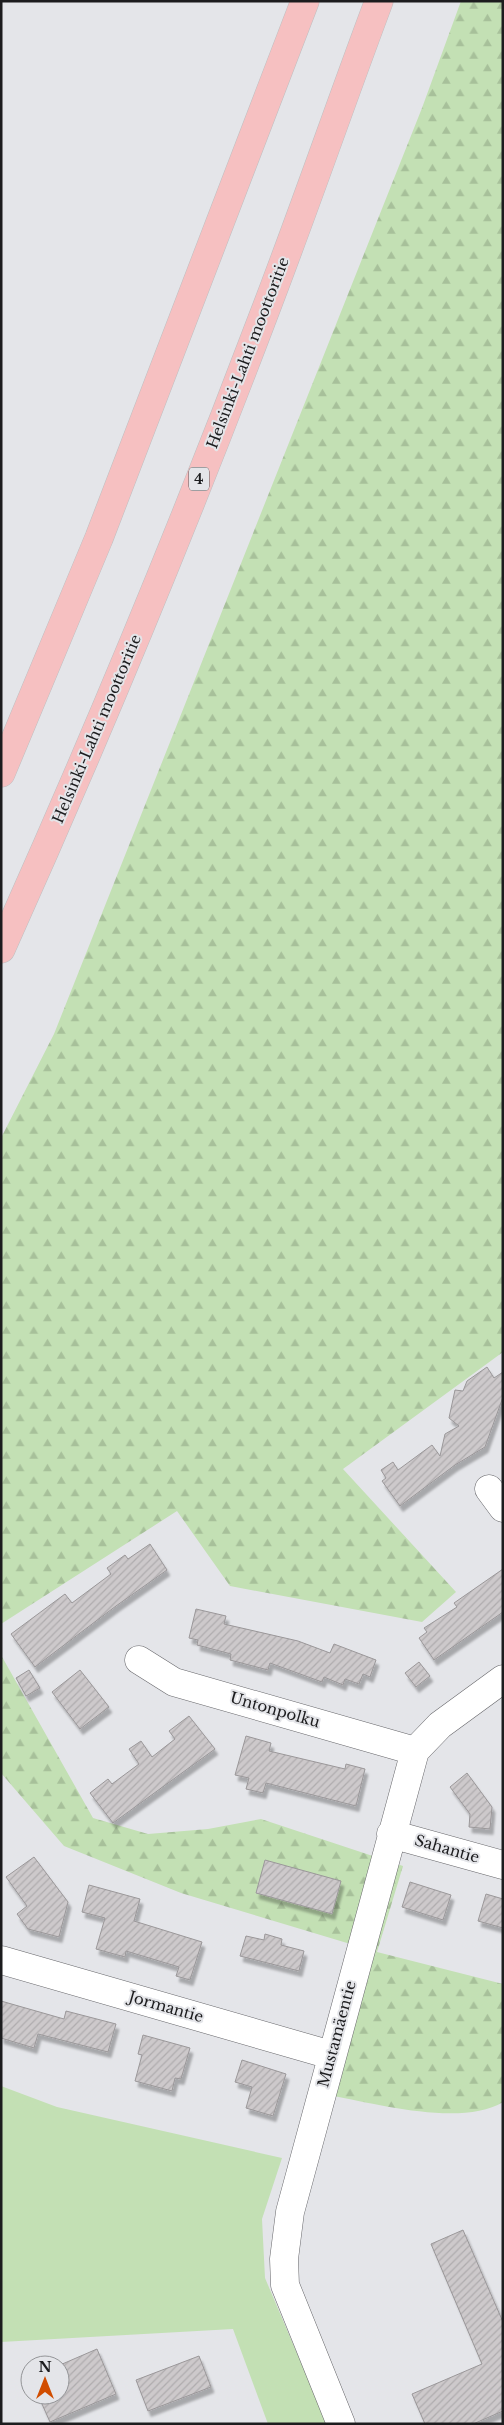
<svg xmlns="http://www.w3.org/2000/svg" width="504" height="2425" font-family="'Libre Baskerville',serif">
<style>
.green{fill:#c3e0b4}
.forest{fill:url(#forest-firs)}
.building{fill:url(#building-hatch);stroke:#9a9799;filter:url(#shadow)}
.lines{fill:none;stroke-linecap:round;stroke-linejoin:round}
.minor-casing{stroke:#67676b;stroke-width:29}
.highway-casing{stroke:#bfbfc0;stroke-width:29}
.minor{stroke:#fff;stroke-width:28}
.highway{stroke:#f6c0c1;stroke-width:28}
.labels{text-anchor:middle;stroke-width:4;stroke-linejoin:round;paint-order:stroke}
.shield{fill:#e4e5e9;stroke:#58585b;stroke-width:1}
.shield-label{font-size:14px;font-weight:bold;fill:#1c1c1e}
.street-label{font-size:15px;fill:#1c1c1e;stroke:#e4e5e9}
</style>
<defs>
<pattern id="forest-firs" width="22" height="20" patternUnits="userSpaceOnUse" patternTransform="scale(1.25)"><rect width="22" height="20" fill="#c3e0b4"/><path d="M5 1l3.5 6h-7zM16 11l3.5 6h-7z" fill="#a7c09a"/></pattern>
<pattern id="building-hatch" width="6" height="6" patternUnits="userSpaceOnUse" patternTransform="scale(1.25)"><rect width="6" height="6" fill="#cdc9cb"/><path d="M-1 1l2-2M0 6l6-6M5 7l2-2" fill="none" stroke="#afacae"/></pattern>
<filter id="shadow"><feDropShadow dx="3" dy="5.5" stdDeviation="1" flood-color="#0004"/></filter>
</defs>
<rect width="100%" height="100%" fill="#e4e5e9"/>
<!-- green -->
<path class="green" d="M1,2086L57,2107L282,2158L262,2219L265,2278L327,2424H268L233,2329L1,2342Z"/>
<!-- forest -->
<path class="forest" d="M461,1H503V1352L343,1469L456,1592L422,1622L230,1586L177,1511L1,1624V1138L54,1034L422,108Z
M1,1655L93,1818L148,1834L208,1829L261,1819L403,1866L377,1952L503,1984V2102C462,2127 378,2104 333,2096L367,1949L181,1893L64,1846L1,1773Z"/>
<!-- building -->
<path class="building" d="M487,1367L494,1378L503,1372V1397L485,1447L455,1465L400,1506L382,1481L386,1478L381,1470L393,1462L398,1470L432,1445L440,1456L445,1434L459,1426L449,1418L455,1390L463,1391L467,1381Z
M150,1544L167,1570L116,1606L35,1667L11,1634L65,1594L72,1603L111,1574L107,1568L125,1555L128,1559Z
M503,1569V1612L434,1660L419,1638L427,1632L424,1628L457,1607L454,1603Z
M196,1609L226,1616L224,1624L298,1641L330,1653L334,1644L376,1660L370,1677L363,1674L359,1684L345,1679L343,1685L324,1677L322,1682L270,1663L268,1670L230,1660L231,1654L197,1645L198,1640L189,1638Z
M419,1662L430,1676L416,1687L405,1673Z
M29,1670L40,1688L26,1696L16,1678Z
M80,1670L109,1707L80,1729L52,1692Z
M189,1716L215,1749L113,1823L90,1793L108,1779L112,1784L139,1764L129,1749L141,1741L152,1757L175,1739L169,1731Z
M246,1736L271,1743L269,1751L345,1769L346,1764L365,1769L356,1806L266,1783L263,1793L246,1789L249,1778L235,1775Z
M467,1773L492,1807L490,1829L469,1827L470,1814L450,1787Z
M34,1857L68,1902L59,1937L28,1929L17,1914L27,1906L6,1877Z
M265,1860L341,1881L332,1914L256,1893Z
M410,1882L451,1895L443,1920L402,1907Z
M89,1885L140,1899L134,1921L202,1942L190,1980L176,1976L179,1967L126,1951L125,1957L96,1949L105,1918L82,1912Z
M486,1894L503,1899V1928L478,1921Z
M265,1934L282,1939L281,1945L304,1951L299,1971L240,1956L246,1936L264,1940Z
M1,2001L64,2019L66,2011L116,2024L108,2052L38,2034L34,2048L1,2038Z
M143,2035L190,2048L181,2079L175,2078L172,2091L135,2081L142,2055L138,2054Z
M242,2060L286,2074L273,2116L246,2108L252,2087L235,2082Z
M463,2230L503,2322V2411L473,2424H425L412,2394L482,2364L431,2244Z
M97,2349L116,2394L50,2422L38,2395H60V2365Z
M199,2356L211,2387L148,2411L136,2380Z"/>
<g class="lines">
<defs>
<path id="minor" d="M489,1489L503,1508
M139,1660L174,1682L415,1751
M391,1834L503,1865
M1,1960L331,2055
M341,2424L285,2285L284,2259L290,2212L415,1751L440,1725L503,1679"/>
<path id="highway" d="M1,773L99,538L305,1
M1,949C95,740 183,528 264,314C304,210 340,105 379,1"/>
</defs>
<!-- minor casing -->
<use href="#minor" class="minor-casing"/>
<!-- highway casing -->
<use href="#highway" class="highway-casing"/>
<!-- minor -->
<use href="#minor" class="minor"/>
<!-- highway -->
<use href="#highway" class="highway"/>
</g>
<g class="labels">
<!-- shield labels -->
<rect class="shield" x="189" y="467.5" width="20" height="23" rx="4"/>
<g class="shield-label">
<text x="199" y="484">4</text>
</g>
<!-- street labels -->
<g class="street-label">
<text transform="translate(248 353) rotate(-69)" y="5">Helsinki-Lahti moottoritie</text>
<text transform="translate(97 729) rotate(-67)" y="5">Helsinki-Lahti moottoritie</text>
<text transform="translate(275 1710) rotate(16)" y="5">Untonpolku</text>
<text transform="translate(447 1849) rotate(16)" y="5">Sahantie</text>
<text transform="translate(166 2007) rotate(16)" y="5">Jormantie</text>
<text transform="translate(337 2034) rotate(-75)" y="5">Mustamäentie</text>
</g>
</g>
<!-- border -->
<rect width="504" height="2425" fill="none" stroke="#1c1c1e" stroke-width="5"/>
<!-- north arrow -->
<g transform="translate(45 2380)"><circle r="24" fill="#e4e5e9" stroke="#949598"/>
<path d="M0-4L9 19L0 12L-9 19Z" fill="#d14d00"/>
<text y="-8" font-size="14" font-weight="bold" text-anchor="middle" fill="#1c1c1e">N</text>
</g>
</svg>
